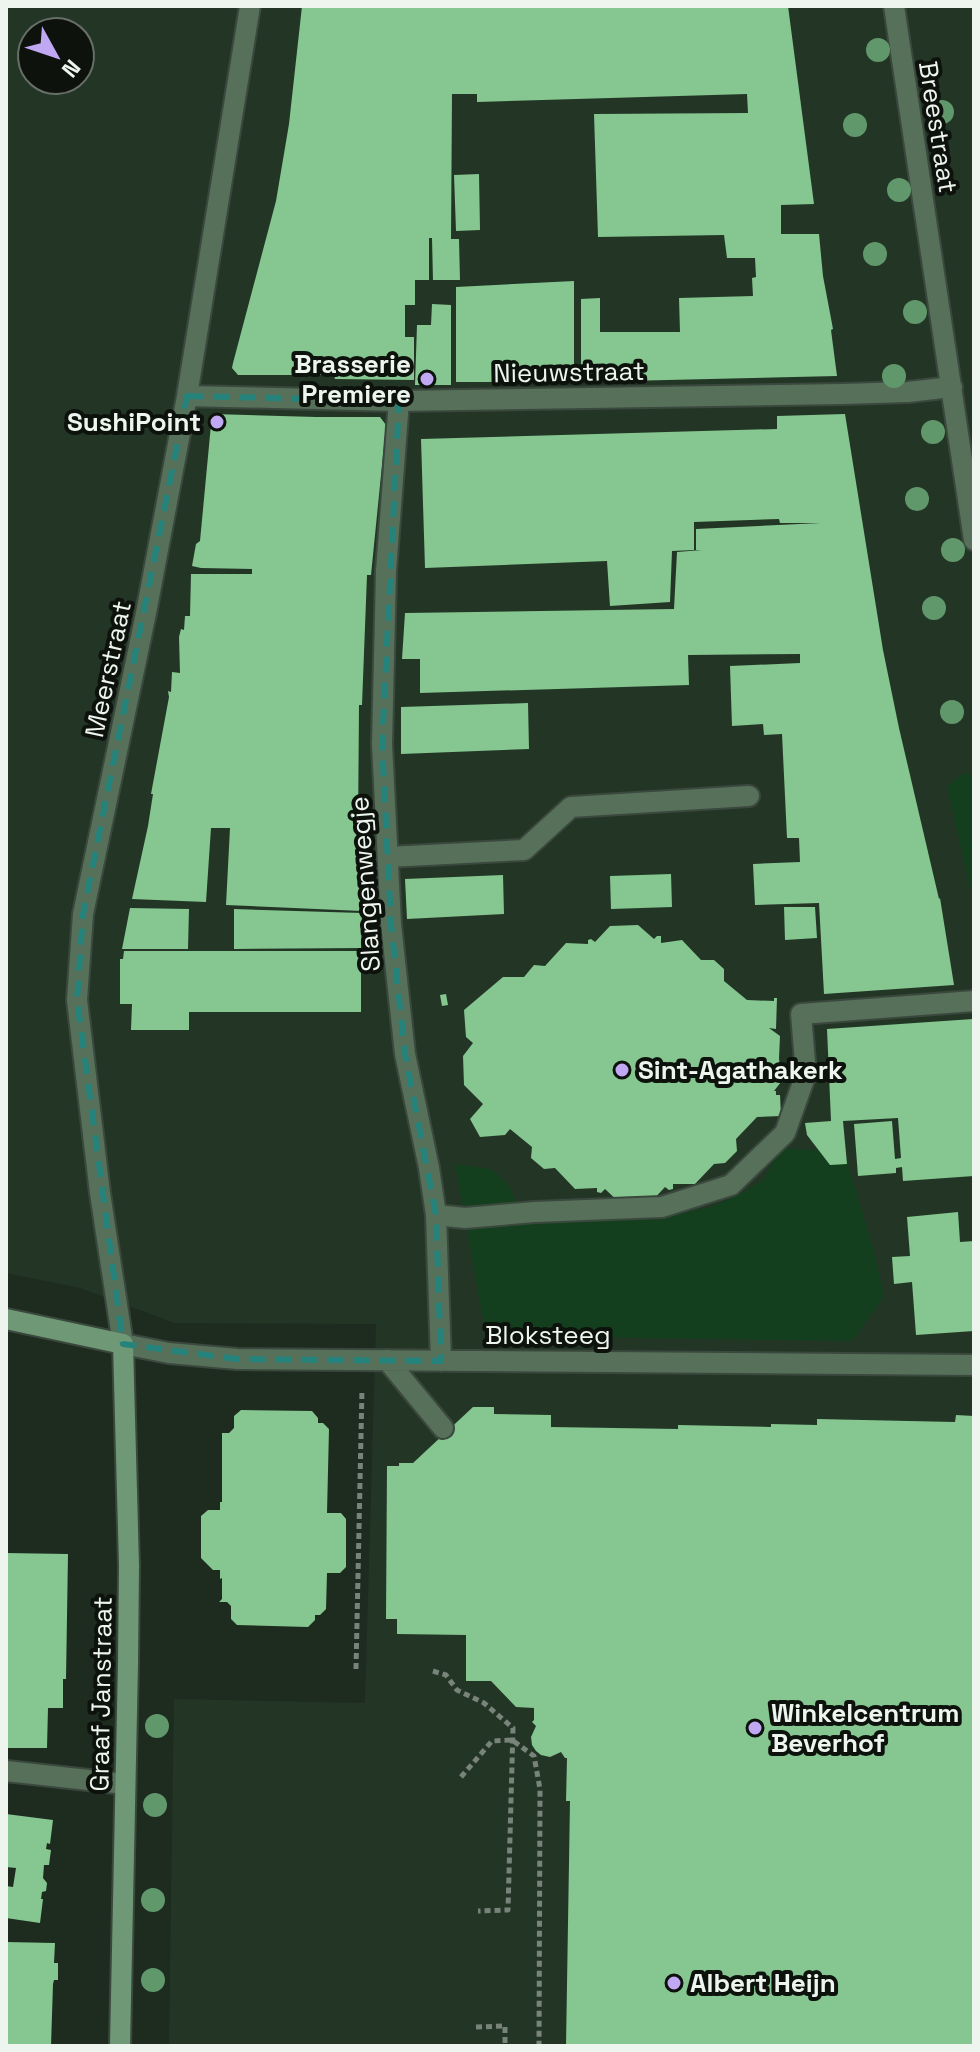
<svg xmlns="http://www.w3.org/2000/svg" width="980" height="2052" font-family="'Space Grotesk',sans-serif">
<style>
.built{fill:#233626;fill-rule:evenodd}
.green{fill:#143f1e}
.building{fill:#86c690}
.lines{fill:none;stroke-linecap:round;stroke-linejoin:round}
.lane-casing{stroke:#3b483d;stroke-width:24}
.street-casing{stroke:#3b483d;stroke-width:24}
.secondary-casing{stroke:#3b483d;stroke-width:24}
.path{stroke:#788379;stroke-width:5;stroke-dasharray:6 4;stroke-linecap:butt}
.lane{stroke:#56705a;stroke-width:20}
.street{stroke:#56705a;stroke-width:20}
.secondary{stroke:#6f9976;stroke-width:20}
.tree{fill:#61986b}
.marked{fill:none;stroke:#25837b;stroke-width:6;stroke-dasharray:16 10;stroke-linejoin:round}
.poi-dot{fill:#c0a8f3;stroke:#0d120d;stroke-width:3}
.labels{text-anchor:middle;stroke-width:8;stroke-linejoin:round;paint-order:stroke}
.street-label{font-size:26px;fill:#edf5ee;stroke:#0d120d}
.poi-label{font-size:26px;font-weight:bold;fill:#edf5ee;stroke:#0d120d;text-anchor:start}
</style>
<rect width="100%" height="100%" fill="#1e2c20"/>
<!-- built -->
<path class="built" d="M6,6H974V2046H169L174,1699L365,1703L376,1324L175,1323L80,1288L6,1273ZM32,32H80V80H32Z"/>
<!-- green -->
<path class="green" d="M967,773L974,778V894L971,892L947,787L961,775Z
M781,1148L844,1152L873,1247L884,1297L852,1341L486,1336L455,1164L491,1169L507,1183L525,1217L661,1218L711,1207L742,1193L763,1180Z"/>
<!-- building -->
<path class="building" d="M302,6H788L814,204L781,205V234H819L823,276L833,329L831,330L837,376L581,382V299L600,298V332H680L679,298L753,296L752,278L756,277L755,258H727L724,235L598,237L594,114L748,113L747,94L477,102V94H452L451,239H459L460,280H433L432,238H429V280H415V305H405V337H414V380L335,379L334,375H238L232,368L233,363L276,201L289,124Z
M479,174L480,230L456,231L454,175Z
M574,281V382H456V287Z
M432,304L451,305V385H415L417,325H431Z
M212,414L316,417H380L386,425L371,575H367L362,705H359L358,831L361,832L362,911L226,905L230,828H211L206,902L132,899L148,826L153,794H151L169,697L168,691L171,692L172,672L180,673L179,637L181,629L184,630L185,616H190L191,574H252V569L201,568L192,566L196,544L200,541Z
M845,414L883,650L899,728L939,899L940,898L954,985L824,994L819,903L755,905L753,864L800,862L799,838H787L782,734L764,735L763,724L732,726L730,666L800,663V654L688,655L689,685L420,693V659H402L405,613L674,609L677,552L702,550H696V529L821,523H780L779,519L694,522V550L672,551L670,602L610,606L607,561L425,568L421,439L777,429V416Z
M528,703L529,749L401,754V707Z
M671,874L672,907L611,909L610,876Z
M503,875L504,914L407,919L405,879Z
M784,907H815L817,938L785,940Z
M130,908L189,909L188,949H122Z
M234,909L362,913L361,948L234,949Z
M638,925L654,939L657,936H661V943L682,940L701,960H714L724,969V981L747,1000L774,1001V998H777L776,1029L769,1028L780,1036L779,1058L781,1082L774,1091H776V1095H780L781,1116L757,1117L736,1139L737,1151L725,1163L714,1164L695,1184H673V1189L669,1190L665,1187L650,1203L621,1204L605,1189L601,1193L597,1192V1188L575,1189L555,1168L544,1169L531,1158L532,1147L510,1129L505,1135L480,1137L470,1119L483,1104L464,1085L463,1056L473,1043L466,1037L464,1010L503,977H524L534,965L545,966L566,943L588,944V940L591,939L595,942L610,926Z
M124,951H361V1012H189V1030H131L132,1004H120V959H123Z
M446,994L448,1005L442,1006L440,995Z
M973,1019L974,1176L903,1181L902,1167L896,1168V1173L858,1176L854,1124L892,1121L895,1159L901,1158L898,1118L843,1121L847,1164L830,1165L807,1135L805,1123L831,1121L827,1029Z
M958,1212L960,1242L974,1241V1331L916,1335L912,1282L894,1284L892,1257L910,1256L907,1217Z
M473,1407H494V1414L551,1415V1427L678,1429V1425L771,1427V1424L817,1425V1419L955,1422L956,1415L974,1416V2046H566L570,1801H566L567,1758H565L561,1752L550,1757L541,1755L536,1751L532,1745L531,1737L536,1726L532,1722L534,1720V1708L516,1707L491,1681H466V1635L397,1634V1619H386L387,1466H399V1463H413Z
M241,1410L312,1411L318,1418V1423H323L329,1429L327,1513H341L346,1519V1567L340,1573H327L326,1609L320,1615H315V1620L308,1627L237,1625L231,1619V1606L227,1602H219L222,1599V1578L220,1579V1570H213L201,1558V1516L208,1510H220V1502H222V1433H229L234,1428V1416Z
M6,1553L68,1554L66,1679H63V1708H48L47,1748H6Z
M6,1814L53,1820L50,1844L47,1843L46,1849L51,1850L49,1865H44L43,1878L47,1883L46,1891L42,1892L41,1899H43L40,1923L6,1918V1886L13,1887L16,1868L6,1867Z
M6,1942L55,1943L54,1963H58V1980H54L53,1984L51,2046H6Z"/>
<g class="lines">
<defs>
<path id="lane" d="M388,857L524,850L571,807L749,796
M436,1215L465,1218L535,1212L662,1207L731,1185L785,1133L806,1074L801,1014L974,1001"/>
<path id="street" d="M250,6L187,396L146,613L83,914L77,1000L100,1193L123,1344L169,1353L237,1359L974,1365
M894,6L974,540
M187,396L399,401L843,394L908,392L952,387
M399,401L386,571L382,744L391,924L405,1054L429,1168L436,1215L441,1361
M387,1360L443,1428
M6,1771L125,1784"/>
<path id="secondary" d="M6,1319L123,1344L129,1566L128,1663L120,2046"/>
</defs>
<!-- lane casing -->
<use href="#lane" class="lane-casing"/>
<!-- street casing -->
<use href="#street" class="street-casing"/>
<!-- secondary casing -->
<use href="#secondary" class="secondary-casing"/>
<!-- path -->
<path class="path" d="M356,1669L362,1389
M433,1671L446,1675L457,1690L484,1703L513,1728L508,1910L478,1911
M461,1777L492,1741L512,1740L534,1756L540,1789L539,2046
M476,2027L505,2026V2046"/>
<!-- lane -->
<use href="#lane" class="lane"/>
<!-- street -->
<use href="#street" class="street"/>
<!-- secondary -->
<use href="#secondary" class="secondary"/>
</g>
<!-- trees -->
<g class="tree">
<circle cx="878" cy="50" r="12"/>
<circle cx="942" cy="112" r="12"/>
<circle cx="855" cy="125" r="12"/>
<circle cx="899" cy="190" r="12"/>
<circle cx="875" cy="254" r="12"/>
<circle cx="915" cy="312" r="12"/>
<circle cx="894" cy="376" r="12"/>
<circle cx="933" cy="432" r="12"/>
<circle cx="917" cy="499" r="12"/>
<circle cx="953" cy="550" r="12"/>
<circle cx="934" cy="608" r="12"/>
<circle cx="952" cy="712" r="12"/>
<circle cx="157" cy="1726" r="12"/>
<circle cx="155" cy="1805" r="12"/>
<circle cx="153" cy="1900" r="12"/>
<circle cx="153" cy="1980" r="12"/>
</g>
<!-- marked area -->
<path class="marked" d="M187,396L399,401L382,744L391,924L405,1054L436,1215L441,1361L237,1359L123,1344L77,1000L83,914Z"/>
<!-- markers -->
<g class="poi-dot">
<circle cx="427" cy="379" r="8"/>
<circle cx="217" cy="422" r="8"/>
<circle cx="622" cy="1070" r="8"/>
<circle cx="755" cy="1728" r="8"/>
<circle cx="674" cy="1983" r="8"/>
</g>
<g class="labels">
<!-- street labels -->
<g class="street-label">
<text transform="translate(938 127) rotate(81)" y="9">Breestraat</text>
<text transform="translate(569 372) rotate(-1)" y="9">Nieuwstraat</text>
<text transform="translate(108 669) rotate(-78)" y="9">Meerstraat</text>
<text transform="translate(365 884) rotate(-94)" y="9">Slangenwegje</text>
<text x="548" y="1344">Bloksteeg</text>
<text transform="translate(101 1694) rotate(-89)" y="9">Graaf Janstraat</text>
</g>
<!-- poi labels -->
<g class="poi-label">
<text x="411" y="373" text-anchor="end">Brasserie<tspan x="411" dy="30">Premiere</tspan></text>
<text x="201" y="431" text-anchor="end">SushiPoint</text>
<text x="638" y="1079">Sint-Agathakerk</text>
<text x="771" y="1722">Winkelcentrum<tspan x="771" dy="30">Beverhof</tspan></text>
<text x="690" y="1992">Albert Heijn</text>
</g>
</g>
<!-- border -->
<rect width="980" height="2052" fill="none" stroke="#edf5ee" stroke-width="16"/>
<!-- north arrow -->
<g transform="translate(56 56) rotate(130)"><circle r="38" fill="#0d120d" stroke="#676d67" stroke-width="2"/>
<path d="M0-6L14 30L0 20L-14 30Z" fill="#c0a8f3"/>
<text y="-12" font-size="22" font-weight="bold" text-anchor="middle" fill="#edf5ee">N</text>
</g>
</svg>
